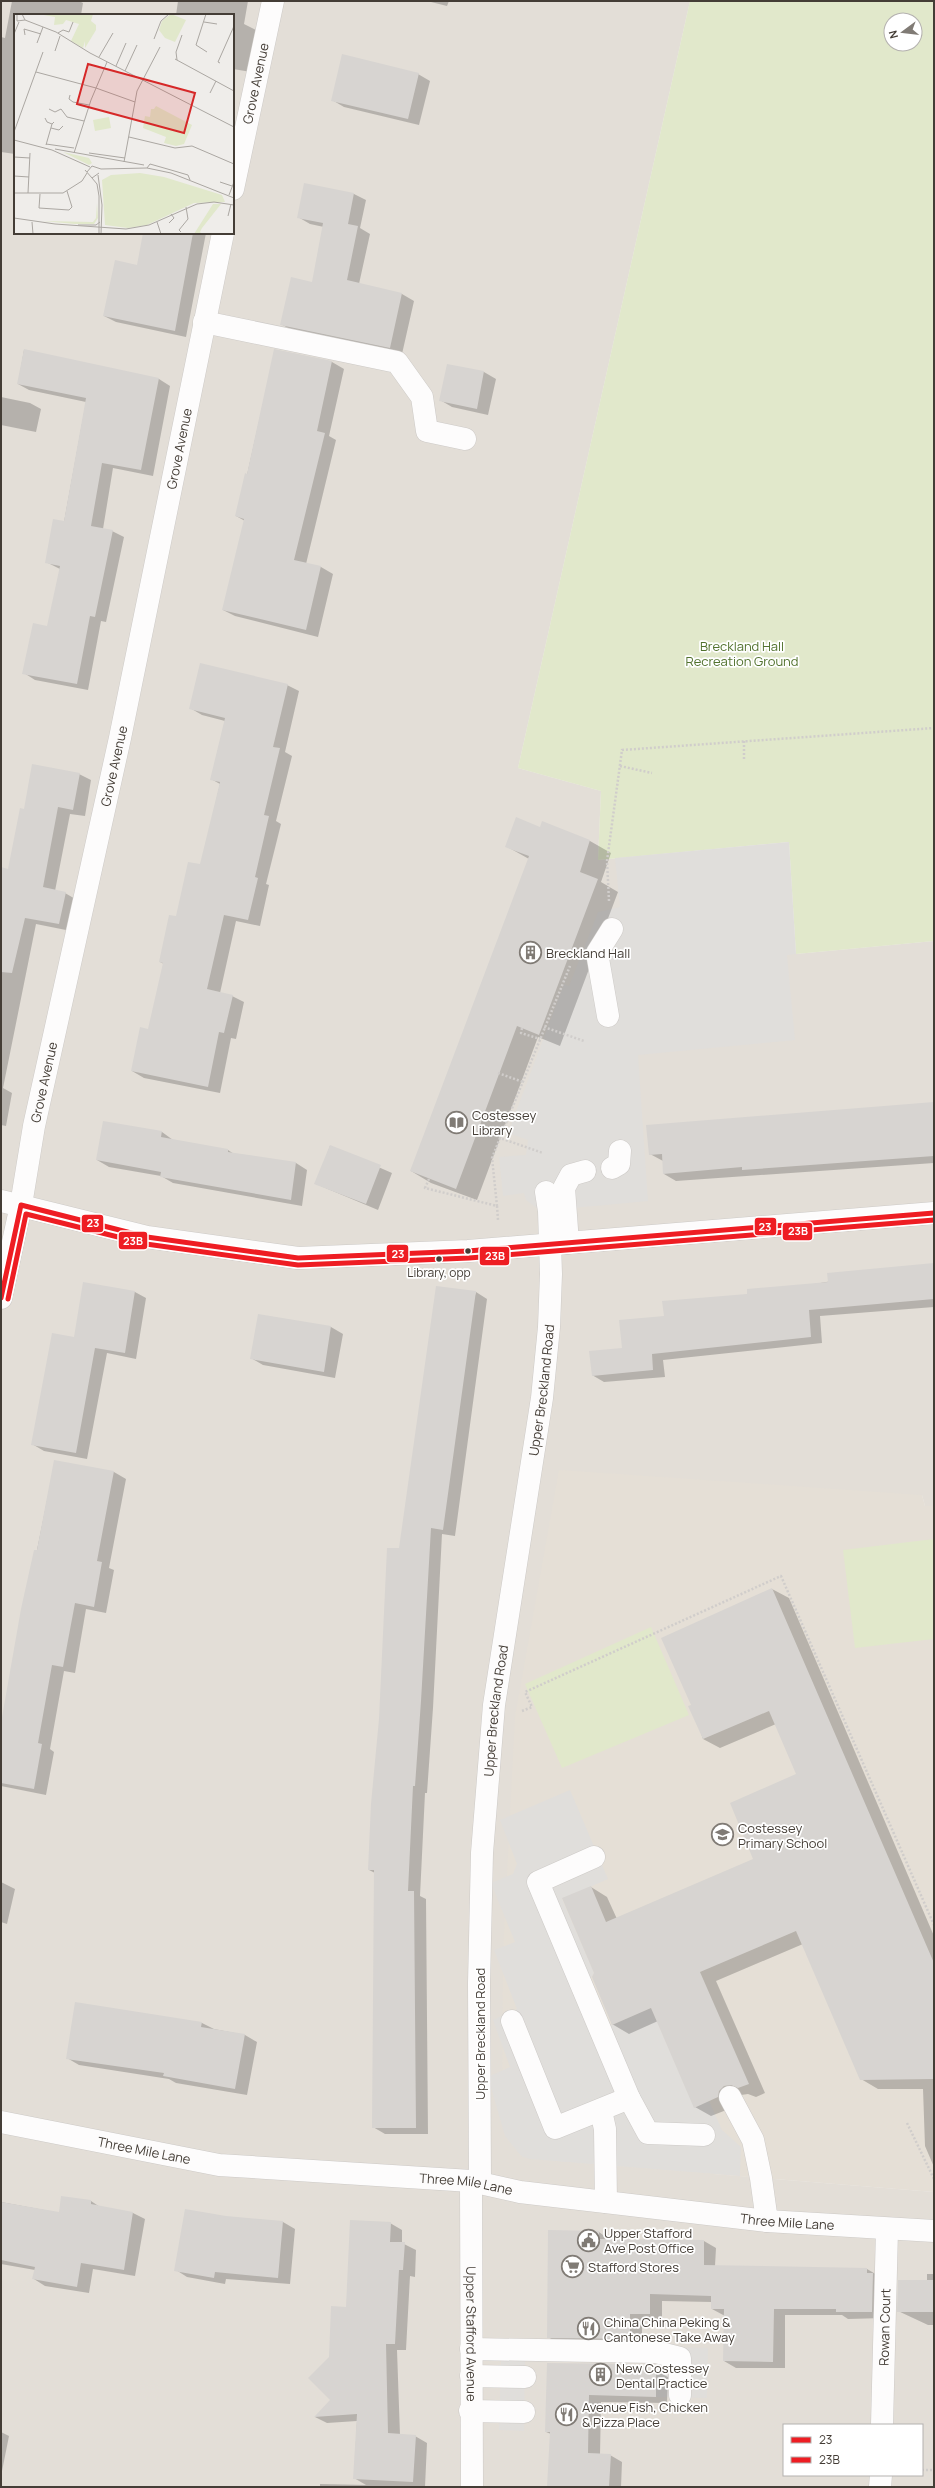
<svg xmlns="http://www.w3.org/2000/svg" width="935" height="2488" font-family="Manrope,sans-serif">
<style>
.residential{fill:#e3ded7;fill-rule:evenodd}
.education{fill:#e5dfd6}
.green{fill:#e1e8cb;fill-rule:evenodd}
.parking{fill:#e0dedb}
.shadow{fill:#0003}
.building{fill:#d7d4d1}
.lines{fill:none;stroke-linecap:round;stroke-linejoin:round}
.minor-casing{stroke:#cdcac7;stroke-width:23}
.path{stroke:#d0cdcb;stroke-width:2.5;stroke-dasharray:2 2;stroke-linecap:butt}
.minor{stroke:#fdfcfc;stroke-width:22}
.bus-1-casing{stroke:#fff;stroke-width:8}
.bus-2-casing{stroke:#fff;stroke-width:8}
.bus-1{stroke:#ee1d23;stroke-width:5}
.bus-2{stroke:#ee1d23;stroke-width:5}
.bus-dot{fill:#443d36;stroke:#fff;stroke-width:1.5}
.labels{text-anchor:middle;stroke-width:3.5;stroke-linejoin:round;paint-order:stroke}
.bus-label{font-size:12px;fill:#443d36;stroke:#fff}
.street-label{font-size:13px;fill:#443d36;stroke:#fff}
.park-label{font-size:13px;fill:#52722e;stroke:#fff}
.poi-label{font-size:13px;fill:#443d36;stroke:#fff;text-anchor:start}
.inset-road{fill:none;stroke:#aba7a2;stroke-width:1}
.view{fill:#d62828;fill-opacity:0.15;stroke:#d62828;stroke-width:2}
.inset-edge{fill:none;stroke:#443d36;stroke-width:2}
.line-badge{stroke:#fff;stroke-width:1.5}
.badge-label{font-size:11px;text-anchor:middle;font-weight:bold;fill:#fff}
</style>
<rect width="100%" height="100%" fill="#efedea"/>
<!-- residential -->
<path class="residential" d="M1,1H690L518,768L601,791L598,860L664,854L796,954L934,941V1506H925L922,1495L714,2174L934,2192V2487H1ZM15,15H233V233H15ZM784,2425H922V2475H784Z"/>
<!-- education -->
<path class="education" d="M559,1470L922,1495L925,1506H934V2192L529,2159L521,2156L505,2136L502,2118L503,1953L515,1717Z"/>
<!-- green -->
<path class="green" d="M690,1H934V941L796,954L789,842L598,860L601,791L518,768ZM891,20H915V44H891Z
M934,1539V1639L855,1648L843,1550Z
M651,1627L689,1715L562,1768L525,1684Z"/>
<!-- parking -->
<path class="parking" d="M789,842L796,954L787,955L795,1040L638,1055L648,1201L541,1211L526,1200L524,1193L503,1196L499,1157L526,1155L528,1140L508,1133L564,984L569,986L598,912L620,907L615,858Z
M570,1790L608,1879L562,1899L594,1973L589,1981L609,2026L651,2008L694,2107L709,2101L722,2130L741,2147L740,2176L529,2159L521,2156L505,2136L488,2077L510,2067L493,2020L517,2009L494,1950L515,1942L491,1883L513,1874L517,1864L500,1820Z
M657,2347L708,2348L707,2398L656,2397Z
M501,2358H525L524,2431L499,2430Z"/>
<!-- shadow -->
<path class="shadow" d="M12,1H79L83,3L81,15H15V154L1,152V37L5,38Z
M178,1H248L244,24L260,32L251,72L233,69V15H176Z
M427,1H449L447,6Z
M418,74L430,81L419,125L344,107L332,100Z
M305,184L354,194L366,200L360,228L370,234L359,284L402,294L414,301L402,354L293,331L281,324L313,283L324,227L310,224L298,217Z
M145,233H206L186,337L116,322L104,316L138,266Z
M24,350L159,379L170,386L153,476L113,468L103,529L112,531L124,537L106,622L101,621L88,690L35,680L24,673L48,627L60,569L46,562L64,522L86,402L29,390L18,384Z
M275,350L332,362L344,369L329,436L336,440L306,564L321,567L333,574L318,637L235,616L223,610L245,521L236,516L247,475Z
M448,365L484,372L496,379L488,415L452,407L440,400Z
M1,397L30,403L41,409L36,432L1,425Z
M287,685L299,691L285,752L292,756L276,821L281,824L266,884L269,885L260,926L236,921L220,993L232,996L244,1002L236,1039L231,1038L220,1093L144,1078L132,1071L149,1030L164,964L160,962L177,917L201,866L220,784L211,779L225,721L202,715L190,708Z
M79,774L91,780L85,816L70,814L55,891L65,893L77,900L71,931L36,924L3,1088L12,1093L6,1126L1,1125V868L9,870L25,810Z
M543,823L590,841L611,853L601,882L618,892L560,1046L538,1037L477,1200L431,1183L411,1171L529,859L506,846L541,828Z
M934,1103V1163L676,1181L664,1174L663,1161L650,1154Z
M104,1122L162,1132L173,1140L228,1150L234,1154L296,1163L307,1170L302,1206L173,1183L161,1176L109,1167L97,1160Z
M330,1146L392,1173L378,1210L316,1184Z
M934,1264V1307L820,1316L822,1343L663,1360L665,1377L604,1382L592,1375L665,1317L748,1295Z
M84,1283L135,1292L146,1298L136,1359L107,1353L87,1459L44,1451L32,1444L75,1338Z
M476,1292L487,1299L455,1536L442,1534L433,1708L427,1793H425L420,1896L426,1899L428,2134H385L373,2127L375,1873L369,1870L400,1549Z
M259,1315L331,1327L343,1334L335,1378L263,1365L251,1358Z
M55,1461L114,1472L126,1479L109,1568L114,1570L106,1613L86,1609L75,1673L64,1671L50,1749L54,1752L46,1795L1,1786V1728Z
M772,1589L789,1598L934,1936V2167L925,2146L923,2089H878L861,2079L803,1944L716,1981L765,2093L756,2097L748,2094L741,2095L734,2107L711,2116L695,2107L658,2021L629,2034L612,2024L595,1974L591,1887L607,1897L617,1919L755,1860L798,1775L776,1724L720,1748L703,1739L692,1706Z
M1,1882L15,1889L7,1924L1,1922Z
M76,2003L202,2023L214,2029L245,2035L257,2042L247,2095L176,2083L169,2079L79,2065L67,2058Z
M91,2201L100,2207L133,2213L145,2219L135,2276L93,2269L89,2293L45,2286L34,2279L35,2270L1,2264V2202L60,2213Z
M226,2217L283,2222L295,2229L290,2284L226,2279L225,2284L187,2277L176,2270Z
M390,2223L402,2230V2243L416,2250L415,2277L410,2276L406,2350H397L400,2435L415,2436L427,2443L425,2487H320V2484L366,2485L354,2478L357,2421L327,2423L315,2417L332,2400L330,2357L347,2308Z
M549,2231L599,2232L611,2241H704L716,2248L715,2266L867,2269L879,2276L884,2318L848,2319L842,2315H785V2368H736L724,2361L725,2316L712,2309V2302L662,2301V2320H642V2345L560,2344L548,2337Z
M927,2274H934V2325H928L898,2311L927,2281Z
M548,2364L630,2365L639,2370L656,2371L668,2377L667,2403L601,2402L600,2455H610L622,2462L621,2487H548L551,2434L546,2432Z
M1,2432L9,2436L1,2476Z"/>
<!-- building -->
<path class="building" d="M342,54L419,73L408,119L331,101Z
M304,183L354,193L348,224L358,226L347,280L402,293L390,348L280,325L291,277L312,282L323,223L297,218Z
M143,233H193L175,331L103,316L115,260L137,265Z
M24,349L159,378L141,470L102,463L91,526L113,530L95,617L90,616L77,684L22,674L33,623L47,626L60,566L45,563L53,519L64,521L86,398L17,384Z
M274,349L332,361L317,431L325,433L294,560L321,566L306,630L222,610L244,519L235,516L245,473L247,474Z
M447,364L484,371L477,409L439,401Z
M200,663L288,684L273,747L280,748L264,815L269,816L255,877L258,878L248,920L224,915L207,989L233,995L224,1033L219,1032L208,1087L131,1071L140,1027L148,1029L163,963L159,962L169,915L176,916L188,862L200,864L220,782L210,780L225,718L189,709Z
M32,764L80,773L73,810L58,807L43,887L66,892L59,924L25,918L12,973L1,972V867L8,869L20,808L24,809Z
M516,817L540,827L542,821L590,840L580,872L598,879L539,1035L517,1026L456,1189L410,1171L529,856L505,847Z
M934,1102V1156L742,1170V1167L663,1174L662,1154L649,1155L646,1125Z
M103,1121L162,1131L161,1137L228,1149V1152L296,1162L291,1200L160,1177L161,1172L96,1160Z
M330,1145L381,1165L366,1204L314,1184Z
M934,1263V1299L809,1310L811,1337L652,1354L653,1370L592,1376L589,1351L622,1348L619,1320L664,1316L662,1301L747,1294V1289L828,1282L827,1273Z
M83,1282L135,1291L125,1353L95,1348L76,1453L31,1445L52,1333L74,1337Z
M436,1286L476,1291L443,1530L431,1528L421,1701L415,1786H413L408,1891H414L416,2128H372L374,1870H368L371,1804L379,1719L387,1548H399Z
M258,1314L331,1326L324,1372L250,1359Z
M54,1460L114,1471L97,1561L102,1562L94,1607L75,1603L63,1667L52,1665L38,1743L42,1744L34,1789L1,1783V1723L21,1609L34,1550H37Z
M772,1588L934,1963V2079L860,2080L796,1931L700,1972L749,2084L738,2088L731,2085L724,2086L719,2091L718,2097L694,2108L651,2008L612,2025L592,1977L594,1973L562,1898L591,1886L606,1922L753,1859L730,1803L796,1774L769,1711L703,1739L688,1706L691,1705L661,1638Z
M75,2002L202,2022L201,2027L245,2034L235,2089L163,2076L164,2073L66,2059Z
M61,2196L91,2200V2204L133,2212L124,2270L81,2263L77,2287L32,2279L35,2267L1,2260V2202L59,2212Z
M185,2209L226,2216L283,2221L278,2278L215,2272L214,2278L174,2271Z
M350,2220L391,2222L390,2242H405L403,2270H399L395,2344H386L388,2433L416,2435L413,2482L353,2479L357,2414L314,2417L330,2400L308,2378L329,2357L331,2306L346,2307Z
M548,2230L599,2231V2239L704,2240V2265L867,2268V2273H873L872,2312H836V2309H774L773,2362L723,2361L724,2309H711V2296L650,2294V2314H630V2339L547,2338Z
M898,2280H934V2312H897Z
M547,2363L630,2364V2369L656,2370V2397L589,2395L588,2453L611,2454L609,2487H547L550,2432H545Z"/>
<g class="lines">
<defs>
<g id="minor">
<path id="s1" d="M233,189L273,1"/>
<path d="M204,322L397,362L422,397L427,431L465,439"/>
<path d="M608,1016L597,953L612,929"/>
<path d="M612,1168L619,1164L620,1151"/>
<path d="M1,1201L147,1237L298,1258L468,1251L934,1213"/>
<path d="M568,1243L564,1188L571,1175L585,1171"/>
<path id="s2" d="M1,1298L21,1205L34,1126L120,738L223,233"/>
<path d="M594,1857L538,1882L629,2098L648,2133L704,2135"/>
<path d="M512,2021L555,2128L629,2098"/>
<path d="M730,2097L753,2140L761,2178L767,2221"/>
<path d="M601,2111L605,2129L606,2202"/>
<path id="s3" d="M1,2122L219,2165L471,2181L520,2192L767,2221L934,2231"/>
<path id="s4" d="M471,2181L472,2487"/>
<path id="s5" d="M480,2182L479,1983L482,1853L494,1705L542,1398L549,1327L551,1274L549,1211L546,1192"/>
<path d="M471,2349L656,2352L680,2358V2395"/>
<path d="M471,2376L525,2377"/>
<path d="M470,2411L524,2412"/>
<path id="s6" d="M882,2425L887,2230"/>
<path d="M880,2487L881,2475"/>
</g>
</defs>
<!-- minor casing -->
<use href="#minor" class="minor-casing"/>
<!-- path -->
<path class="path" d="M744,741V759
M620,766L652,773
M609,901L607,861L622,750L934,728
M544,1027L584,1041
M522,1028L521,1033L540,1039
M498,1073L523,1082
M482,1126L502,1134
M500,1138L570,966
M429,1179L425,1188L497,1206L498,1220
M497,1206L492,1158L500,1138L543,1153
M522,1711L532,1707L525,1692L781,1576L934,1925
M907,2123L934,2179
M922,2470H934"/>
<!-- minor -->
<use href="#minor" class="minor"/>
<defs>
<path id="bus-1" d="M1,1298L21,1205L147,1237L298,1258L468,1251L934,1213"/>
<path id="bus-2" d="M8,1299L26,1214L146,1244L298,1265L469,1258L934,1220"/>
</defs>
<!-- bus-1 casing -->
<use href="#bus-1" class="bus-1-casing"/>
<!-- bus-2 casing -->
<use href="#bus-2" class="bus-2-casing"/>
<!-- bus-1 -->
<use href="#bus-1" class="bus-1"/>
<!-- bus-2 -->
<use href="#bus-2" class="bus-2"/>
</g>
<!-- icons -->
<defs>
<symbol id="building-ring" viewBox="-11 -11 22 22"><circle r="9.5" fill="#fff" stroke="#807b75" stroke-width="1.5"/><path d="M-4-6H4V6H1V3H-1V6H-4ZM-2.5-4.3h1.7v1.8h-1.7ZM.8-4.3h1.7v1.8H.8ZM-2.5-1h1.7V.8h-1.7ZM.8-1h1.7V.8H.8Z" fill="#807b75"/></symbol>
<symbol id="library-ring" viewBox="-11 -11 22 22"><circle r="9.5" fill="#fff" stroke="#807b75" stroke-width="1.5"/><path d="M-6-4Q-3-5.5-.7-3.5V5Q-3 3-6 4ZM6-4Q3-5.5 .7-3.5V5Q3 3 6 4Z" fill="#807b75"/></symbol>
<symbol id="school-ring" viewBox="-11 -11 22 22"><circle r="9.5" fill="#fff" stroke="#807b75" stroke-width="1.5"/><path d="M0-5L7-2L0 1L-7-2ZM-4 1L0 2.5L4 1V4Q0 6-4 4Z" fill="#807b75"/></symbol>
<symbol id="civic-ring" viewBox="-11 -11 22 22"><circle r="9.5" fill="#fff" stroke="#807b75" stroke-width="1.5"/><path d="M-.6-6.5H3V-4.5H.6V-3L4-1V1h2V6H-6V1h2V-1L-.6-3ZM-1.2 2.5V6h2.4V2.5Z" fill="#807b75"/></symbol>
<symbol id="supermarket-ring" viewBox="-11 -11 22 22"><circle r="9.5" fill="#fff" stroke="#807b75" stroke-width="1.5"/><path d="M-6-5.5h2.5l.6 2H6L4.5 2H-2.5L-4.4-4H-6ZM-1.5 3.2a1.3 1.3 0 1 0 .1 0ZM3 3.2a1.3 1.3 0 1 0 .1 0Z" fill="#807b75"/></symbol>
<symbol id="restaurant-ring" viewBox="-11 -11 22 22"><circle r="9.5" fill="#fff" stroke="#807b75" stroke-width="1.5"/><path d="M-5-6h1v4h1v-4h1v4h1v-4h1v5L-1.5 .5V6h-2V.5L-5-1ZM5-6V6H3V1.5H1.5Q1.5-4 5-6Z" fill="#807b75"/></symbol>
</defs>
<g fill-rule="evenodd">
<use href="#building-ring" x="518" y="940" width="25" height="25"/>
<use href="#library-ring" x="444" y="1110" width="25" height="25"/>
<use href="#school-ring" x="710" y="1822" width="25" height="25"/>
<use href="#civic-ring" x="576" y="2228" width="25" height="25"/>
<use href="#supermarket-ring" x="560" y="2254" width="25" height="25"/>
<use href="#restaurant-ring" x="576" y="2316" width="25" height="25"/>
<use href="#building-ring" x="588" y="2362" width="25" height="25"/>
<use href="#restaurant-ring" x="554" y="2402" width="25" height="25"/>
</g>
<!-- markers -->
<g class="bus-dot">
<circle cx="468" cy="1251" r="3.5"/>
<circle cx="439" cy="1259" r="3.5"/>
</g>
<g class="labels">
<!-- bus labels -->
<g class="bus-label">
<text x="439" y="1277">Library, opp</text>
</g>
<!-- street labels -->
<g class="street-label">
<text dy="5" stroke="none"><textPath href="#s1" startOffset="108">Grove Avenue</textPath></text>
<text dy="5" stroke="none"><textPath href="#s2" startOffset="868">Grove Avenue</textPath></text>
<text dy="5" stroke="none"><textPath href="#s2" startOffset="544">Grove Avenue</textPath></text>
<text dy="5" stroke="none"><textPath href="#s2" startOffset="220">Grove Avenue</textPath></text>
<text dy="5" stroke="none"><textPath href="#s5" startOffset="796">Upper Breckland Road</textPath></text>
<text dy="5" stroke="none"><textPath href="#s5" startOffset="472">Upper Breckland Road</textPath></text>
<text transform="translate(480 2034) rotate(-90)" y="5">Upper Breckland Road</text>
<text dy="5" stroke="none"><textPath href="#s3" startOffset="146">Three Mile Lane</textPath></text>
<text dy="5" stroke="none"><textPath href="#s3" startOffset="470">Three Mile Lane</textPath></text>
<text dy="5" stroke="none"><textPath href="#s3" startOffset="794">Three Mile Lane</textPath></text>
<text dy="5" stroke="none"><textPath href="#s6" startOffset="98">Rowan Court</textPath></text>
<text dy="5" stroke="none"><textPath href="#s4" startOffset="153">Upper Stafford Avenue</textPath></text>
</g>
<!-- park labels -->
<g class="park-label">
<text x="742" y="651">Breckland Hall<tspan x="742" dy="15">Recreation Ground</tspan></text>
</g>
<!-- poi labels -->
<g class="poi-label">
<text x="546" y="958">Breckland Hall</text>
<text x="472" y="1120">Costessey<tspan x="472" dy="15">Library</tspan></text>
<text x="738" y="1833">Costessey<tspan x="738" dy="15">Primary School</tspan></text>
<text x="604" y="2238">Upper Stafford<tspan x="604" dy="15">Ave Post Office</tspan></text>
<text x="588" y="2272">Stafford Stores</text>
<text x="604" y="2327">China China Peking &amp;<tspan x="604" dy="15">Cantonese Take Away</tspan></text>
<text x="616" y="2373">New Costessey<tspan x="616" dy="15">Dental Practice</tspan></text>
<text x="582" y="2412">Avenue Fish, Chicken<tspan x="582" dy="15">&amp; Pizza Place</tspan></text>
</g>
</g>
<!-- overview -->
<g transform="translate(14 14)">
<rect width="220" height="220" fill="#efedea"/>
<path d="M24,0H79L77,7L82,11V16L71,34V27L69,34L57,27L65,10L52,6L49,10L40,11L41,3ZM157,0L172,6L161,28L151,24L145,16L148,7ZM142,92L178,111L170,130L162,132L150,129L152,123L129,114L131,102L136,103L137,95H140ZM95,103L97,114L81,117L79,106ZM49,138L75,144L78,149L75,151ZM126,159L150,163L208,181L211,188L180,189L133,211L114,214L91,211L88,166L97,161ZM83,189L84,204L80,210H61L29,207L79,208L82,204ZM199,190H207L188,214L186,218L188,220H180Z" fill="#e1e8cb"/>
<path class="inset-road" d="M3,0V7L11,6M8,0L11,6L42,18L76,39L220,113M192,0L182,31L193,38M190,8L203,10M44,19L49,16L55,18L59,8M0,20L5,8M11,21L10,15L27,20M140,25L147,7L155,0M23,29L29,13M41,37L46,22M85,43L99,19M161,45L220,77M163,46L162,38L168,21M206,49L204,48L220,12M102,52L112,29M111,57L123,31M22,58L82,74M82,74L121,88M196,79L202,67M56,81L55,85L59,88L75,91M35,95L41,98L47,95L53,103L70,107M31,104L33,108L38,110L40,108M37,114L45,116L49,112M0,118L29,38M115,123L161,134L178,132L220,150M0,126L38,136L76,153M32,130L60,134M32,131L38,110M41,135L130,151M60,139L77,86L93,48M75,139L111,144M0,143L16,144M110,148L123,77L146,33M133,154L136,150L157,156L174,161L176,166M71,156L78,164L85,159M73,158L78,152L87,155L133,154L157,159L220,184M84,161L88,191L87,220M0,162L15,163M78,164L83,170L85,182V220M206,168L218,172M0,179H49L68,167L73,159M14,179L16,139M26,180L25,194L55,196L58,193L53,177M215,181L220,168M214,202L217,190M0,204L41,210L112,215L135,211L183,190L200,188L220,191M18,208L19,220M143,208L147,220M155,209L160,204L157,200M64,211H82L86,208M167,218L165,216L174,205L172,193"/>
<path class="view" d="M74,50L181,79L170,119L63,90Z"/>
<rect width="220" height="220" class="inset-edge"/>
</g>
<g class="line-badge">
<rect x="81" y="1214" width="23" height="19" rx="4" fill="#ee1d23"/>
<rect x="754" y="1217" width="23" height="19" rx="4" fill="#ee1d23"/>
<rect x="782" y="1222" width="31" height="19" rx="4" fill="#ee1d23"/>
<rect x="118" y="1231" width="30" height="19" rx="4" fill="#ee1d23"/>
<rect x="386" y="1244" width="23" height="19" rx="4" fill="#ee1d23"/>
<rect x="479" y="1246" width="31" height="20" rx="4" fill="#ee1d23"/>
</g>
<g class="badge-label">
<text x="93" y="1227">23</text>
<text x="765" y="1231">23</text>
<text x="798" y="1235">23B</text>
<text x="133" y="1245">23B</text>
<text x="398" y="1258">23</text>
<text x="495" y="1260">23B</text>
</g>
<!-- border -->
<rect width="935" height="2488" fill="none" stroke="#443d36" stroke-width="4"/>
<!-- legend -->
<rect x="783" y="2424" width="140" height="52" fill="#ffffff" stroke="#b4b1af"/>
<rect x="791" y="2437" width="20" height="6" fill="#ee1d23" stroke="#b4b1af"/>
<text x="819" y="2444" font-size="12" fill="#443d36">23</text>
<rect x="791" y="2457" width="20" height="6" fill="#ee1d23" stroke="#b4b1af"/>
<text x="819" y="2464" font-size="12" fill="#443d36">23B</text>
<!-- north arrow -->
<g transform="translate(903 32) rotate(255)"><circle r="19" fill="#ffffff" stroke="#b4b1af"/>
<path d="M0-3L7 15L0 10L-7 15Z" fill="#807b75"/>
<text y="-6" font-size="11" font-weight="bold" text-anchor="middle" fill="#443d36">N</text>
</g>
</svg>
